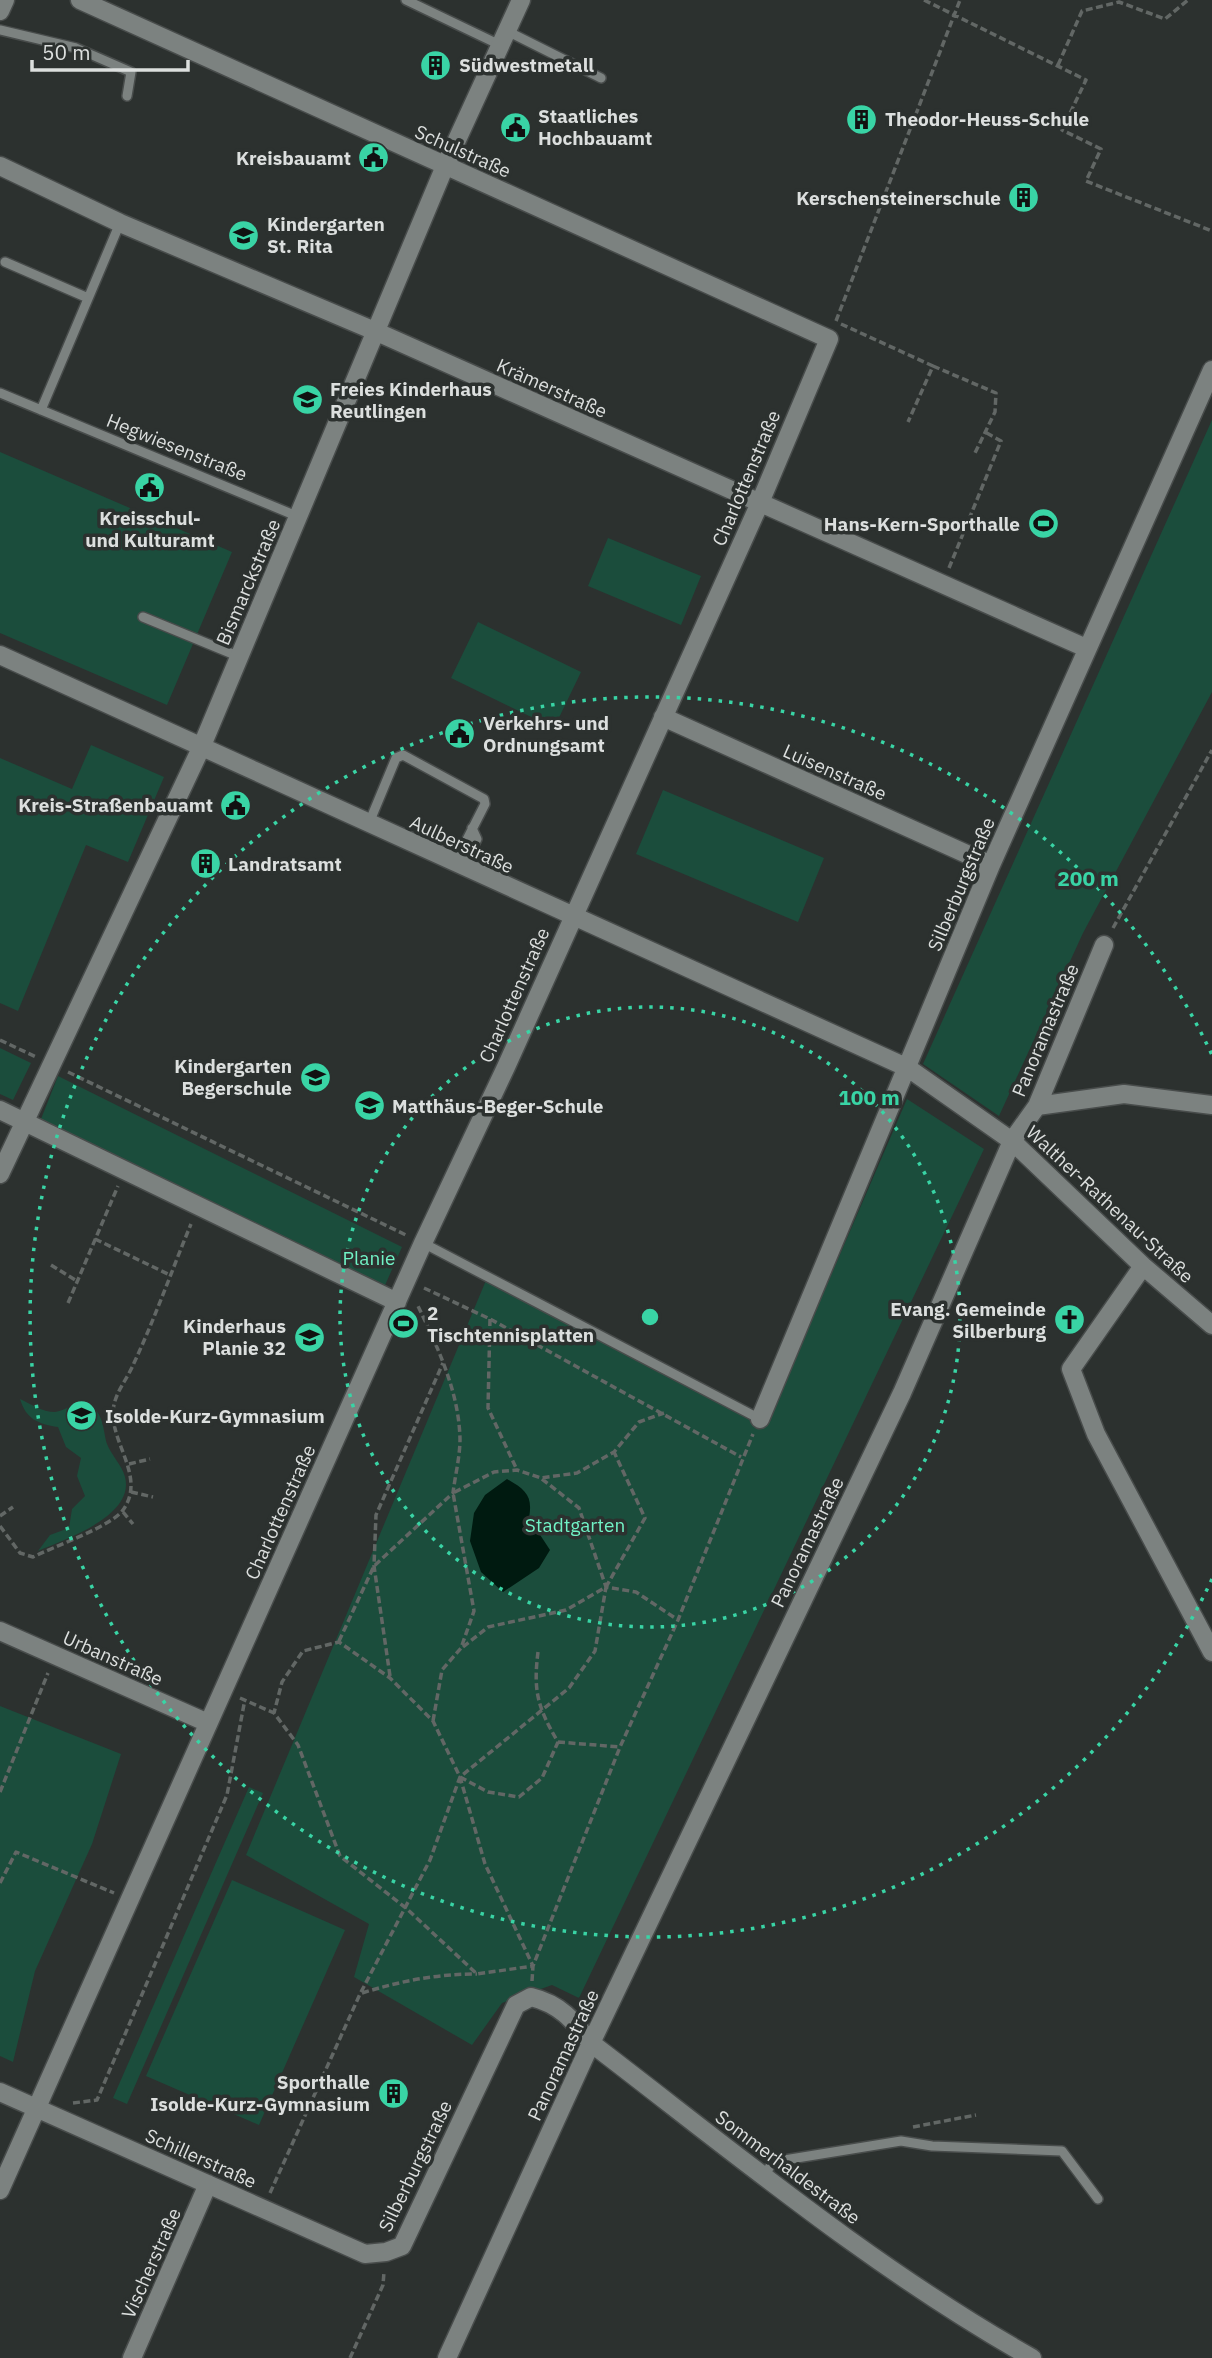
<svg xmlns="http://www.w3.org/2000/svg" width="1212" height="2358" font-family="'IBM Plex Sans',sans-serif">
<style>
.green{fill:#1b4d3c}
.water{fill:#001a10}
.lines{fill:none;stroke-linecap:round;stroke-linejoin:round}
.lane-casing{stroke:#484c4b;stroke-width:12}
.street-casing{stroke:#484c4b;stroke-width:21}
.path{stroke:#626765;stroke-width:3.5;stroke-dasharray:7 3.5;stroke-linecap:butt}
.lane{stroke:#7c8280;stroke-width:9}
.street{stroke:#7c8280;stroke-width:18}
.ring{fill:none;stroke:#39d4a5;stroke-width:3.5;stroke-dasharray:3.5 7}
.labels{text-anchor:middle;stroke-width:7;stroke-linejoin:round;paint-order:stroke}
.poi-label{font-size:19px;font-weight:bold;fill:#dcdfde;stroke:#2c312f;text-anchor:start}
.street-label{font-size:19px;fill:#dcdfde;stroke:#2c312f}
.park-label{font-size:19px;fill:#71f3c6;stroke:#2c312f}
.centre{fill:#39d4a5;stroke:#2c312f;stroke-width:3.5}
.ring-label{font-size:21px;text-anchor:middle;font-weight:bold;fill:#39d4a5;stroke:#2c312f;stroke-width:7;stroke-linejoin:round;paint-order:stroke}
</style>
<rect width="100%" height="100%" fill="#2c312f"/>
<!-- green -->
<path class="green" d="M1212,420V692L1083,933L999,1116L923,1064Z
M0,452L232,552L167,705L0,633Z
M608,538L701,576L681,625L588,586Z
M478,622L581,672L554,728L451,678Z
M91,745L164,777L128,862L86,845L18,1011L0,1003V758L72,789Z
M663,790L824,858L798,922L636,854Z
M0,1048L31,1063L13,1100L0,1094Z
M58,1076L402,1247L382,1292L41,1119Z
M907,1099L984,1149L579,1998L552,1985L502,2003L472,2045L354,1977L369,1924L246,1855L487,1278L772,1421L769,1419Z
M20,1399C31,1404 42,1412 55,1412C67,1411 76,1399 90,1406C104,1413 103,1431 107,1444C111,1455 122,1465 125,1477C135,1516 66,1539 38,1551L50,1535L69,1528L72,1509L85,1496L77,1476L81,1458L66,1447L58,1427C38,1424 26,1419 20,1399Z
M0,1706L121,1754L92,1844L35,1971L13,2062L0,2056Z
M249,1787L263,1793L127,2104L113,2098Z
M232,1880L345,1930L259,2125L146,2076Z"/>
<!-- water -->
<path class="water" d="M507,1479C526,1490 533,1496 529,1518L550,1550L539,1568L503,1592L481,1572L470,1541L474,1513L485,1495Z"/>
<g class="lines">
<defs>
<path id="lane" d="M406,0L500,45
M0,30L76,48L131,72L127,96
M507,31L601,78
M5,262L88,298
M0,393L299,517
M41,410L120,223
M143,617L240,657
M369,823L396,758L403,755L484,799L485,804L455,863
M463,867L477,839L472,828
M423,1243L760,1419
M765,2176L772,2162L901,2141L932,2146L1062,2151L1098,2199"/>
<path id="street" d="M0,11L5,0
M0,166L120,223L377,332L1086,648
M0,655L908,1068L1012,1141L1143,1266L1212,1325
M663,717L991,865
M1037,1106L1124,1094L1212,1105
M0,1110L397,1302
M0,1174L201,748L445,166L521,0
M1143,1266L1071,1369L1096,1434L1212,1652
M760,1419L991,865L1212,370
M0,1631L208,1723
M0,2092L365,2254L386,2252L402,2246L516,2005L531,1997C560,2004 573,2020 591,2043C735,2153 874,2269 1032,2358
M0,2190L423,1243L506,1067L759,505L829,339L80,0
M132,2358L208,2184
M447,2358L591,2043L902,1393L1012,1141L1037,1106L1104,945"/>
</defs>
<!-- lane casing -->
<use href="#lane" class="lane-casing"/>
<!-- street casing -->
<use href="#street" class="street-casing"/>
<!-- path -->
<path class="path" d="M924,0L1086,80L1062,130L1101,149L1086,181L1212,231
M1058,65L1082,11L1119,2L1165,19L1188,0
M836,321L960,0
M841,324L933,366L908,422
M933,366L996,393L995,412L975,453
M949,568L1001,441L985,432
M1113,928L1212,750
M0,1040L36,1057
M68,1072L408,1236
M95,1239L170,1275
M51,1265L77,1281
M424,1288L490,1319L741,1457
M68,1303L118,1186
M490,1319L488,1408L517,1470
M129,1464L150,1459
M542,1479L579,1508L606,1587L636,1592L678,1620
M131,1492L153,1497
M123,1512L133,1524
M0,1516L13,1507
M0,1526L20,1553L33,1557C53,1547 112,1526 123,1510C146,1478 112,1445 113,1412C114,1393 127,1380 134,1363C155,1318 172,1270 191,1224
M339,1641L374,1566L453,1493C455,1476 460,1457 460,1439C459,1391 437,1346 417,1304
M463,1647L488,1627L566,1610L606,1587L645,1518L614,1452
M390,1676L374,1566L376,1515L443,1363
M240,1698L274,1713L298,1745L340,1856L407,1909L477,1974L533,1966L485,1864L460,1777L433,1721L390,1678L339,1642L303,1651L282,1682L274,1713
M433,1721L442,1670L461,1648L474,1611L453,1493L494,1472L517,1470L541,1478L577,1473L614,1452L639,1422L664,1413
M558,1742L620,1747
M460,1777L488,1792L519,1797L542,1778L558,1742C538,1708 533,1692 538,1652
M0,1792L48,1673
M0,1883L16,1852L114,1893
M532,1981L533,1966L620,1747L678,1620L753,1434
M362,1993C401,1981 436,1974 477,1974
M73,2103L97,2100L227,1795L245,1699
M913,2127L976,2115
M270,2193L360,1994L430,1860L460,1777L569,1688L595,1651L606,1587
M350,2358L383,2285L384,2272"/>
<!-- lane -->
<use href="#lane" class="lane"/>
<!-- street -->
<use href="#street" class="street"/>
</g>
<!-- distance rings -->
<g class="ring">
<circle cx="650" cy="1317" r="310"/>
<path d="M1212 1579A620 620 0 1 1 1212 1055"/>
</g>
<!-- icons -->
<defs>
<symbol id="building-disc" viewBox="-11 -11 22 22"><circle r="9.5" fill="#39d4a5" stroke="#2c312f"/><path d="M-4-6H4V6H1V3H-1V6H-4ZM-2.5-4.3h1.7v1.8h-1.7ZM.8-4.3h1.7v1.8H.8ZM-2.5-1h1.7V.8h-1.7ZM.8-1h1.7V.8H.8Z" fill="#111"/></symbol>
<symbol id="civic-disc" viewBox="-11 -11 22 22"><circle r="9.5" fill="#39d4a5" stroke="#2c312f"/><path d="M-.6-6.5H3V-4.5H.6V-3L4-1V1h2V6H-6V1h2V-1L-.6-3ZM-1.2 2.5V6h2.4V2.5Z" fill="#111"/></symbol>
<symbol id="school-disc" viewBox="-11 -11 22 22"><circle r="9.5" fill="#39d4a5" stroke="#2c312f"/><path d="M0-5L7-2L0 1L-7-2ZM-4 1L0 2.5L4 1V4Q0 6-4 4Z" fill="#111"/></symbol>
<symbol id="stadium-disc" viewBox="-11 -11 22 22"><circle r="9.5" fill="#39d4a5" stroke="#2c312f"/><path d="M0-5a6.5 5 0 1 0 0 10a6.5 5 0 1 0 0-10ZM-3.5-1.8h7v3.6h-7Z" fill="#111"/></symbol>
<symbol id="church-disc" viewBox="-11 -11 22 22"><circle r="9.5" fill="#39d4a5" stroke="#2c312f"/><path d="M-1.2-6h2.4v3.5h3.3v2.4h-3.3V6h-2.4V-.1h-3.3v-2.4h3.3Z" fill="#111"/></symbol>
</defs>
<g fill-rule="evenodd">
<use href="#building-disc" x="418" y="48" width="35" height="35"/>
<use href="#building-disc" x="844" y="102" width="35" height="35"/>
<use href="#civic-disc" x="498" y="110" width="35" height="35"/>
<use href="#civic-disc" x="356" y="140" width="35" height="35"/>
<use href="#building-disc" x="1006" y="180" width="35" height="35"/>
<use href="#school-disc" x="226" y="218" width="35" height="35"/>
<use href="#school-disc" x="290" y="382" width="35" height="35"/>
<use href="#civic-disc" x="132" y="470" width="35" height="35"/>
<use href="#stadium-disc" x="1026" y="506" width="35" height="35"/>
<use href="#civic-disc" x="442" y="716" width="35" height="35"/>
<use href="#civic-disc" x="218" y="788" width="35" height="35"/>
<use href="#building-disc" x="188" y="846" width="35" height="35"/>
<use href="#school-disc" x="298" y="1060" width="35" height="35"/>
<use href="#school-disc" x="352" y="1088" width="35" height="35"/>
<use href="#church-disc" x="1052" y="1302" width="35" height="35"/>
<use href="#stadium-disc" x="386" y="1306" width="35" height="35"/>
<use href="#school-disc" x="292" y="1320" width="35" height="35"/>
<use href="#school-disc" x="64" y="1398" width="35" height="35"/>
<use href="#building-disc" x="376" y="2076" width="35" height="35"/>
</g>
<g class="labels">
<!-- poi labels -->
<g class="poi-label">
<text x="459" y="72">Südwestmetall</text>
<text x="538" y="123">Staatliches<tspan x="538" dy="22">Hochbauamt</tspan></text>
<text x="885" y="126">Theodor-Heuss-Schule</text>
<text x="351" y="165" text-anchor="end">Kreisbauamt</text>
<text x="1001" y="205" text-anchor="end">Kerschensteinerschule</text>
<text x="267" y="231">Kindergarten<tspan x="267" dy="22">St. Rita</tspan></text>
<text x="330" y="396">Freies Kinderhaus<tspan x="330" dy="22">Reutlingen</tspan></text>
<text x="150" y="525" text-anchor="middle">Kreisschul-<tspan x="150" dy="22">und Kulturamt</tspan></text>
<text x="1020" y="531" text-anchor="end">Hans-Kern-Sporthalle</text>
<text x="483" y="730">Verkehrs- und<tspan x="483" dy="22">Ordnungsamt</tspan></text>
<text x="213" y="812" text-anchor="end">Kreis-Straßenbauamt</text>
<text x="228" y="871">Landratsamt</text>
<text x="292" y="1073" text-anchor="end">Kindergarten<tspan x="292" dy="22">Begerschule</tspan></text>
<text x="392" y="1113">Matthäus-Beger-Schule</text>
<text x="1046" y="1316" text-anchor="end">Evang. Gemeinde<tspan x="1046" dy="22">Silberburg</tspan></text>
<text x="427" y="1320">2<tspan x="427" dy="22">Tischtennisplatten</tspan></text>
<text x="286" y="1333" text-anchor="end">Kinderhaus<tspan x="286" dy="22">Planie 32</tspan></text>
<text x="105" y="1423">Isolde-Kurz-Gymnasium</text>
<text x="370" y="2089" text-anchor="end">Sporthalle<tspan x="370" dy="22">Isolde-Kurz-Gymnasium</tspan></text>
</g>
<!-- street labels -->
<g class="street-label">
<text transform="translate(463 151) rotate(24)" y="7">Schulstraße</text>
<text transform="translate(552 388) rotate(24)" y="7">Krämerstraße</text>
<text transform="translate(177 447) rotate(22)" y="7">Hegwiesenstraße</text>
<text transform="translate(746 478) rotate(-67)" y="7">Charlottenstraße</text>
<text transform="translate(248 582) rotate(-67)" y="7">Bismarckstraße</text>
<text transform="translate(835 772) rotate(24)" y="7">Luisenstraße</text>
<text transform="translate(462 844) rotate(25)" y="7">Aulberstraße</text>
<text transform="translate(961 884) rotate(-67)" y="7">Silberburgstraße</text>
<text transform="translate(514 995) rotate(-66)" y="7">Charlottenstraße</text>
<text transform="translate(1045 1030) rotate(-67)" y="7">Panoramastraße</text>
<text transform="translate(1110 1204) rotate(43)" y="7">Walther-Rathenau-Straße</text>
<text transform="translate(280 1512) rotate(-66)" y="7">Charlottenstraße</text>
<text transform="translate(807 1542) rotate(-64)" y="7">Panoramastraße</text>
<text transform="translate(113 1658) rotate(24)" y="7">Urbanstraße</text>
<text transform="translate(563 2055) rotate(-65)" y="7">Panoramastraße</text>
<text transform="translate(201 2158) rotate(24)" y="7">Schillerstraße</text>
<text transform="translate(415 2166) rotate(-64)" y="7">Silberburgstraße</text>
<text transform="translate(788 2167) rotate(37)" y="7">Sommerhaldestraße</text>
<text transform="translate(151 2263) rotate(-66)" y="7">Vischerstraße</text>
</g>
<!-- park labels -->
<g class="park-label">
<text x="369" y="1265">Planie</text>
<text x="575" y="1532">Stadtgarten</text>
</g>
</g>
<circle cx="650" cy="1317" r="10" class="centre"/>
<g class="ring-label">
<text x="1088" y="886">200 m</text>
<text x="869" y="1105">100 m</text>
</g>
<!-- scale -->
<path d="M32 60v10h156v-10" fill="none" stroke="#dcdfde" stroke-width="3.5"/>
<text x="42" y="60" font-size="21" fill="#dcdfde" stroke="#2c312f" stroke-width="5" paint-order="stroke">50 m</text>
</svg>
